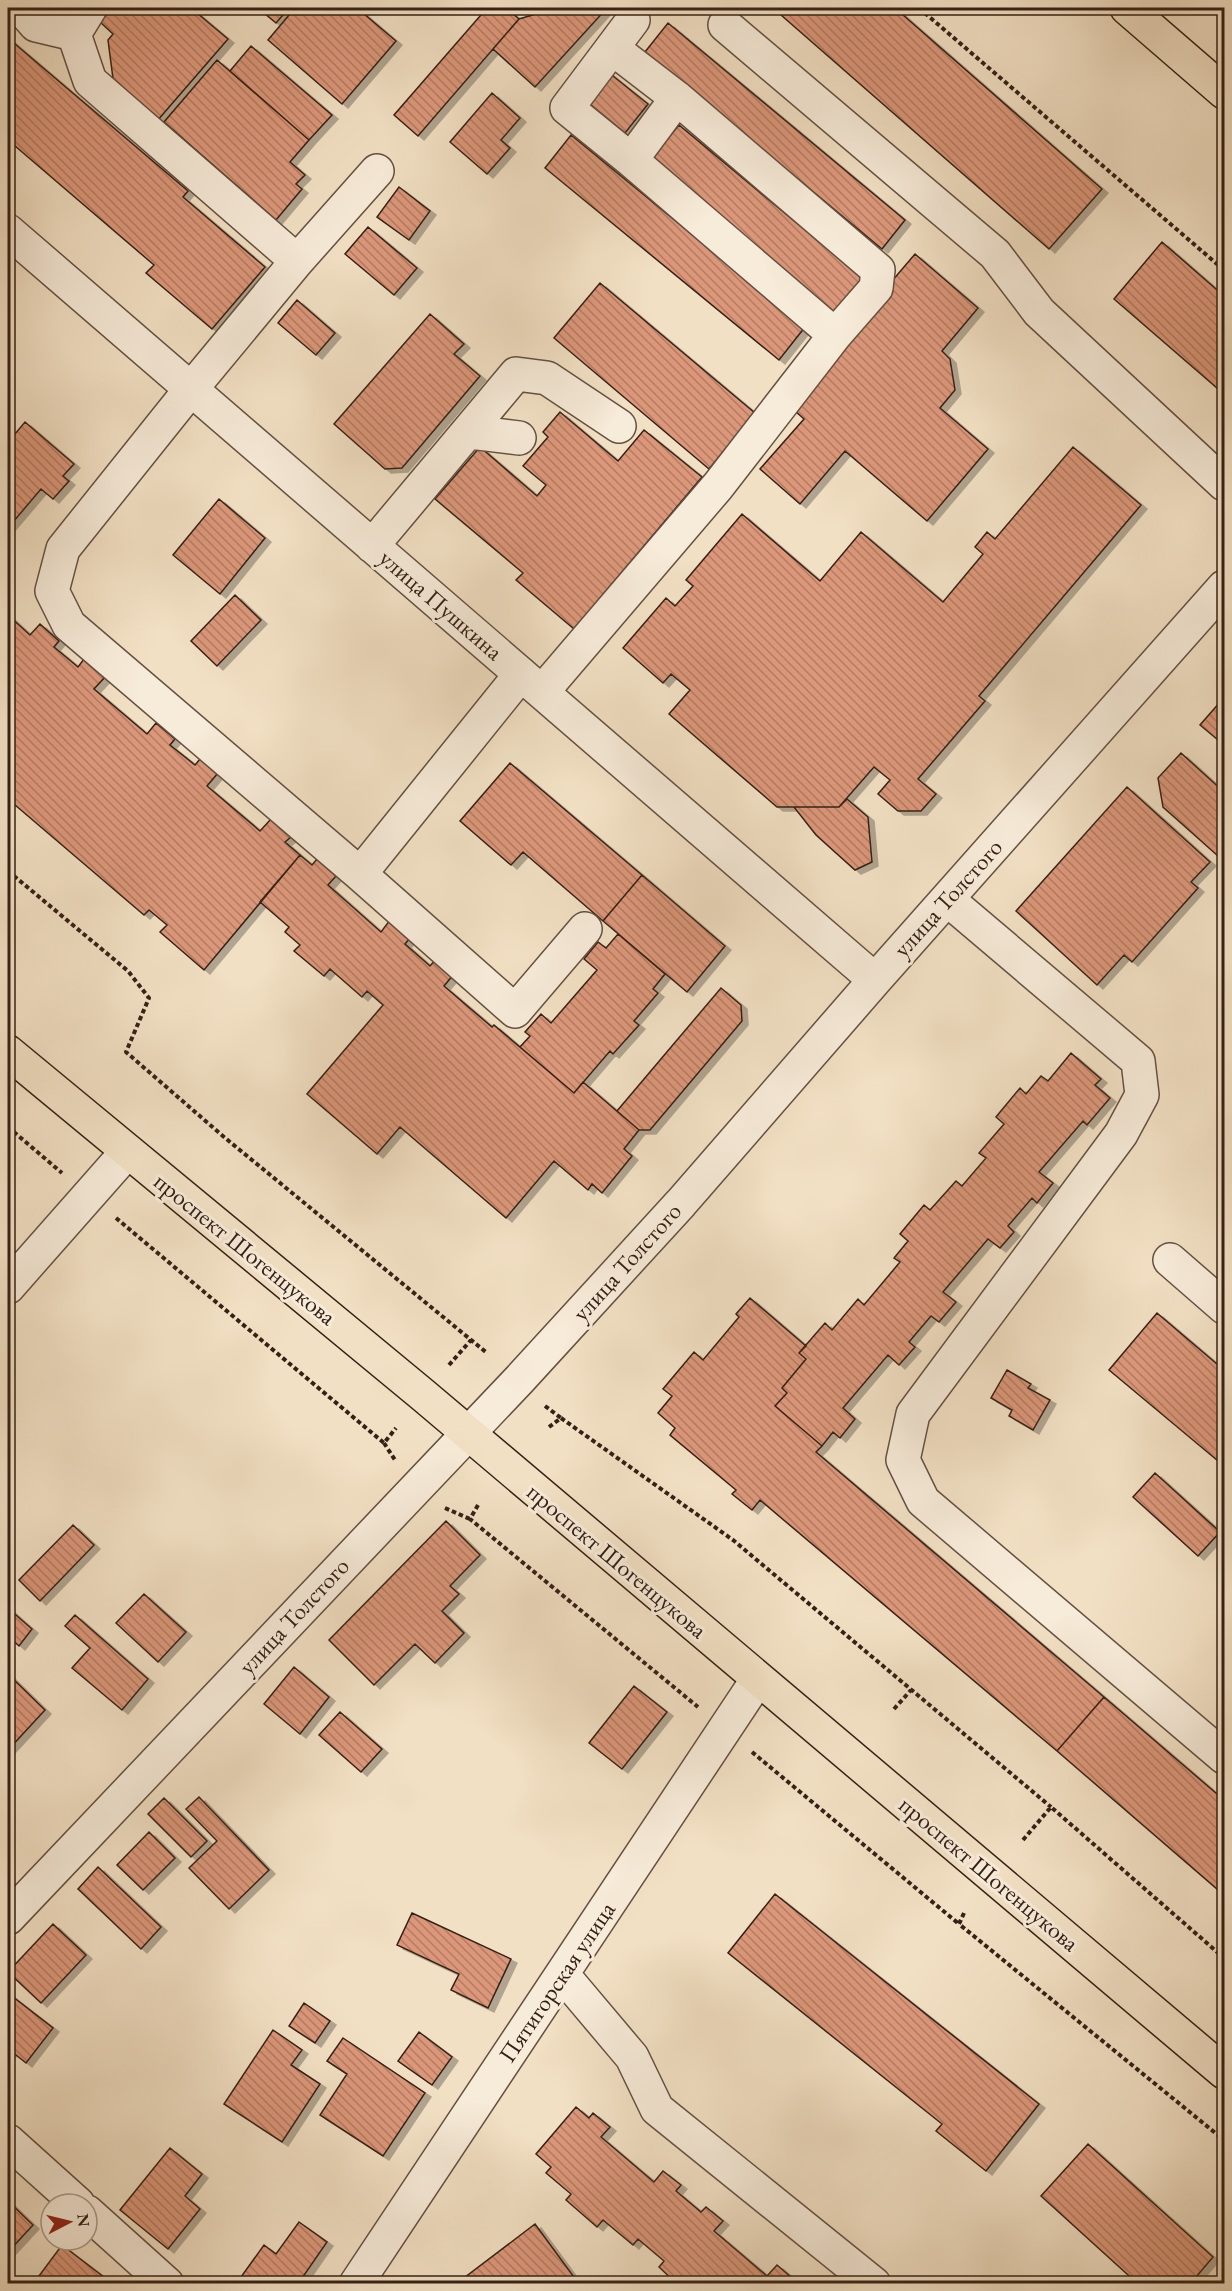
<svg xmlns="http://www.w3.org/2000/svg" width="1232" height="2291" font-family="'EB Garamond',serif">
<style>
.building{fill:url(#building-back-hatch);stroke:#352016;stroke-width:1.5;filter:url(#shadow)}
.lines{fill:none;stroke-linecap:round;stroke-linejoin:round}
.minor-casing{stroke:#645042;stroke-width:36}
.major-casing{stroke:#352016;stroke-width:36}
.path{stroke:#352016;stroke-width:4;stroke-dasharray:4.5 3;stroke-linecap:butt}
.minor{stroke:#f7ebd9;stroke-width:33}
.major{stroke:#f2e0c4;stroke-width:33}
.labels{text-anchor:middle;stroke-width:6;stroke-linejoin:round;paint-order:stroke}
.street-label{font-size:24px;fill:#352016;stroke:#f7ebd9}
</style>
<defs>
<pattern id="building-back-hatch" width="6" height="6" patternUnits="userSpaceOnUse" patternTransform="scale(1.5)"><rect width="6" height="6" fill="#dc977a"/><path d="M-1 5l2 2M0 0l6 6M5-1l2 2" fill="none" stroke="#b37b63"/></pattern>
<filter id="shadow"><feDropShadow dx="6" dy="4" stdDeviation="0" flood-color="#0004"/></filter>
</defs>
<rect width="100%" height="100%" fill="#f2e0c4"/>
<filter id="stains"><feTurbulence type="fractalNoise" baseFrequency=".00333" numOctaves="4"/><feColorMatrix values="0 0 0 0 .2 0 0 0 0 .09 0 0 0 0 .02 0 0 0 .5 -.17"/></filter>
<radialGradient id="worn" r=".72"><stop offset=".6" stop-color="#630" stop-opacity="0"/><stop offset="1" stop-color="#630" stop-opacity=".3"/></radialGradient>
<!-- building -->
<path class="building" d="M112,8L134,9L191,8L228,39L157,121L115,94L108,40L113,34L100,22Z
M258,8H289L276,23Z
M295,8H357L396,41L342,104L268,40Z
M487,8H506L519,19L418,136L394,115Z
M556,8H607L535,87L493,49L519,19Z
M773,8H895L1102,189L1049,249Z
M668,23L905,220L882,249L645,52Z
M8,38L188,191L183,197L265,267L212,329L146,273L154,265L8,140Z
M251,46L332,115L309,140L230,71Z
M217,60L309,140L290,162L305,175L296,184L302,189L276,220L164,122Z
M608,72L648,104L625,133L585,100Z
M492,93L520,118L501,140L510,148L487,174L450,142Z
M679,125L863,278L833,314L649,161Z
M571,135L805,327L779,360L545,168Z
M399,187L430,211L409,240L377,217Z
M368,227L417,268L394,295L345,254Z
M1162,242L1224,296V394L1114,299Z
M915,254L978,308L942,351L950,359L955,390L940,408L988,449L927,521L845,451L800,504L760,469L804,419L787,404Z
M600,283L755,413L709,469L554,338Z
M297,300L335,333L316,355L278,323Z
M430,314L464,344L454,354L480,376L402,468L385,469L334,424Z
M560,412L618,461L644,430L702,477L574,629L516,580L523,573L435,499L480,447L537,496L546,485L523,466L548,437L543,432Z
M25,422L74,464L63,476L69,481L53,499L41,489L8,528V432L10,429L15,434Z
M1073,447L1141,505L979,696L985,701L918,779L936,794L921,811H898L878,794L890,780L874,767L839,807H777L669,714L690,690L671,674L663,683L623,648L666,598L675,606L693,586L686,580L742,514L820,581L861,532L943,602L983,554L975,547L987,532L995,539Z
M219,499L265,538L220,594L173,555Z
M235,595L261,620L217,666L191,641Z
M8,615L30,635L40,624L59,641L54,647L78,667L84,659L105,677L94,689L147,734L156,723L175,739L170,745L195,765L200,759L218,773L207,786L260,831L271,819L291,837L285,842L300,855L204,970L160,932L167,925L149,910L144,915L8,799Z
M1221,701L1224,705V745L1200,725Z
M1181,753L1224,792V849L1218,856L1163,807L1158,778Z
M510,763L642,875L603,921L523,852L511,865L460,821Z
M1127,787L1210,862L1191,882L1198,888L1132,962L1124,955L1097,985L1016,911Z
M847,799L868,817L872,862L855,870L816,835L794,807H839Z
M300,855L312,865L317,859L336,876L328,885L381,932L390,920L410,938L405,944L430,966L436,959L454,974L444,986L492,1027L494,1025L574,1093L583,1082L639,1130L624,1149L632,1156L602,1193L592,1184L588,1190L554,1161L506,1218L400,1127L377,1154L307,1094L383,1005L367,991L362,997L330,969L324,976L294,951L300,945L285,932L289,927L260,902Z
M642,875L725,946L687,992L603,921Z
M618,934L665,974L653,989L658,993L634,1021L639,1025L613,1054L610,1051L574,1093L520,1047L530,1036L525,1032L541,1014L551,1023L597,970L584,959L598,942L606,948Z
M721,988L741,1005L742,1021L650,1130H639L617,1111Z
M1071,1053L1101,1079L1095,1085L1110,1098L1087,1125L1083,1121L1039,1172L1053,1183L1037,1203L1032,1198L1008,1226L1014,1232L1000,1248L988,1239L943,1292L956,1302L939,1322L931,1316L909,1342L915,1347L899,1365L888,1355L843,1408L855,1419L840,1438L833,1432L822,1446L775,1406L787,1393L782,1388L806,1359L799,1353L825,1323L832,1330L858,1299L864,1305L900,1262L894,1258L908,1241L900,1234L924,1205L930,1210L956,1181L962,1186L986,1158L979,1153L1004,1124L996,1117L1020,1088L1026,1094L1041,1076L1048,1081Z
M750,1298L806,1346L799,1353L806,1359L782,1388L787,1393L775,1406L822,1446L816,1452L1104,1697L1057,1751L760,1500L752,1510L732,1494L736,1490L670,1435L675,1428L658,1413L672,1396L663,1389L694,1352L703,1360L739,1317L736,1314Z
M1157,1313L1224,1370V1466L1109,1370Z
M1007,1370L1031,1384L1028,1388L1050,1400L1033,1430L1009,1416L1012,1410L991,1398Z
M1155,1473L1220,1532L1198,1556L1133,1497Z
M446,1521L480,1555L450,1586L459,1594L442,1611L464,1633L435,1663L415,1644L374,1685L329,1640Z
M73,1525L94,1545L40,1601L19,1580Z
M144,1594L186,1632L158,1662L116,1623Z
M8,1608L32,1629L19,1646L8,1636Z
M75,1615L148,1679L122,1710L72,1668L90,1648L65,1626Z
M294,1667L329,1697L300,1734L264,1704Z
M8,1674L45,1710L8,1750Z
M634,1686L667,1712L622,1769L589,1743Z
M1104,1697L1224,1800V1895L1057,1751Z
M340,1712L382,1749L361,1772L319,1735Z
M199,1797L269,1870L229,1909L189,1868L217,1841L186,1809Z
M164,1798L207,1841L191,1857L148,1814Z
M149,1832L175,1858L143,1890L117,1865Z
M98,1867L161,1927L141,1949L78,1889Z
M775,1894L1039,2104L986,2171L936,2131L942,2124L728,1953Z
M412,1913L511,1959L488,2008L451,1990L459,1974L397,1945Z
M53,1924L86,1955L41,2003L8,1972Z
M8,1993L53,2028L26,2063L11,2051L8,2056Z
M304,2003L330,2021L315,2043L289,2026Z
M273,2030L302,2050L291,2065L320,2084L282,2142L224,2104Z
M419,2032L452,2057L432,2085L398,2061Z
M343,2038L425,2093L383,2156L320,2115L347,2074L327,2061Z
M576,2107L589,2118L593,2113L610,2127L601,2137L654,2182L663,2171L681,2185L676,2191L701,2212L706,2207L723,2221L714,2231L767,2276L777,2265L792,2278L788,2284H677L659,2267L664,2261L638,2239L633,2245L603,2220L597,2227L566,2200L571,2194L546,2173L551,2167L536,2154Z
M1088,2144L1213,2257L1190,2284H1138L1041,2196Z
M170,2148L202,2174L185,2196L200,2209L168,2249L120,2210Z
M8,2201L33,2225L8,2252Z
M299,2222L327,2242L298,2284H236L264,2245L276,2254Z
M535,2224L579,2284H456Z
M62,2245L113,2284H39L36,2280Z"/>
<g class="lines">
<defs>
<path id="minor" d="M21,8L36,25L74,34
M90,8L74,34L90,81L297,261
M633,20L612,48L677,98
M725,25L995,254L1039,312L1224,484
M612,48L567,108L631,160
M377,171L297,261L191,389L63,549L52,591L69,625L360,874L515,1011L585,929
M8,231L875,980
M470,432L519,438
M372,546L516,374L547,378L619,426
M542,692L718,486L835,335L631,160L677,98L878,270L876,288L835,335
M360,874L521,674
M947,899L1138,1061L1142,1095L1121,1134L913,1414L903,1460L923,1501L1224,1757
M1170,1260L1224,1307
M8,1287L127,1152
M8,1918L519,1380L681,1203L875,980L1224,587
M562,1974L632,2057L657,2109L874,2284
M8,2141L78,2204
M87,2212L167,2284
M356,2284L758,1679"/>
<path id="major" d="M1127,8L1224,92
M8,1052L423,1395L1224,2072"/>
</defs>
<!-- minor casing -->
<use href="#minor" class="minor-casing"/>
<!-- major casing -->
<use href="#major" class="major-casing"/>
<!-- path -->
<path class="path" d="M919,8L1224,270
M8,871L128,971L149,998L126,1052L224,1137L487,1353
M8,1127L62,1173
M116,1218L384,1443L396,1428
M449,1365L471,1340
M545,1406L561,1418
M549,1427L561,1418L733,1540L1051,1807
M384,1443L395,1460
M478,1505L470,1519L698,1707
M445,1508L470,1519
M894,1709L911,1690
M752,1752L959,1924
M1023,1840L1051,1807L1224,1958
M964,1913L959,1924L1224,2140"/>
<!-- minor -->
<use href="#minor" class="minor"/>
<!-- major -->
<use href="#major" class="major"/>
</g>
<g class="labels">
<!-- street labels -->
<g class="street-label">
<text transform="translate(441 605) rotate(41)" y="8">улица Пушкина</text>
<text transform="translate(948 898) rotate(-48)" y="8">улица Толстого</text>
<text transform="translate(245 1249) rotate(39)" y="8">проспект Шогенцукова</text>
<text transform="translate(627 1262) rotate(-48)" y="8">улица Толстого</text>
<text transform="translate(617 1561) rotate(40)" y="8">проспект Шогенцукова</text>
<text transform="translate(294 1616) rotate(-47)" y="8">улица Толстого</text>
<text transform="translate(989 1874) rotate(40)" y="8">проспект Шогенцукова</text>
<text transform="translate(557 1982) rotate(-56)" y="8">Пятигорская улица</text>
</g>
</g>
<!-- margin -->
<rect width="1232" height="2291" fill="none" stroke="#f2e0c4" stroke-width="30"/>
<rect x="9" y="9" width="1214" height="2273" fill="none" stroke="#352016" stroke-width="3"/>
<rect x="15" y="15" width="1202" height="2261" fill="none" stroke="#352016" stroke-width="1.5"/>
<!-- north arrow -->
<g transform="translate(69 2222) rotate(83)"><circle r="28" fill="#f7ebd9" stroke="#a99a8b" stroke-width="1.5"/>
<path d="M0-4.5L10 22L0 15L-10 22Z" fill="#8f2418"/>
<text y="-9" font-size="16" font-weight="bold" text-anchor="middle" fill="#352016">N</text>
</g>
<rect width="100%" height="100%" filter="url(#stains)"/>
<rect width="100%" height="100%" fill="url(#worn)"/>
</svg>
